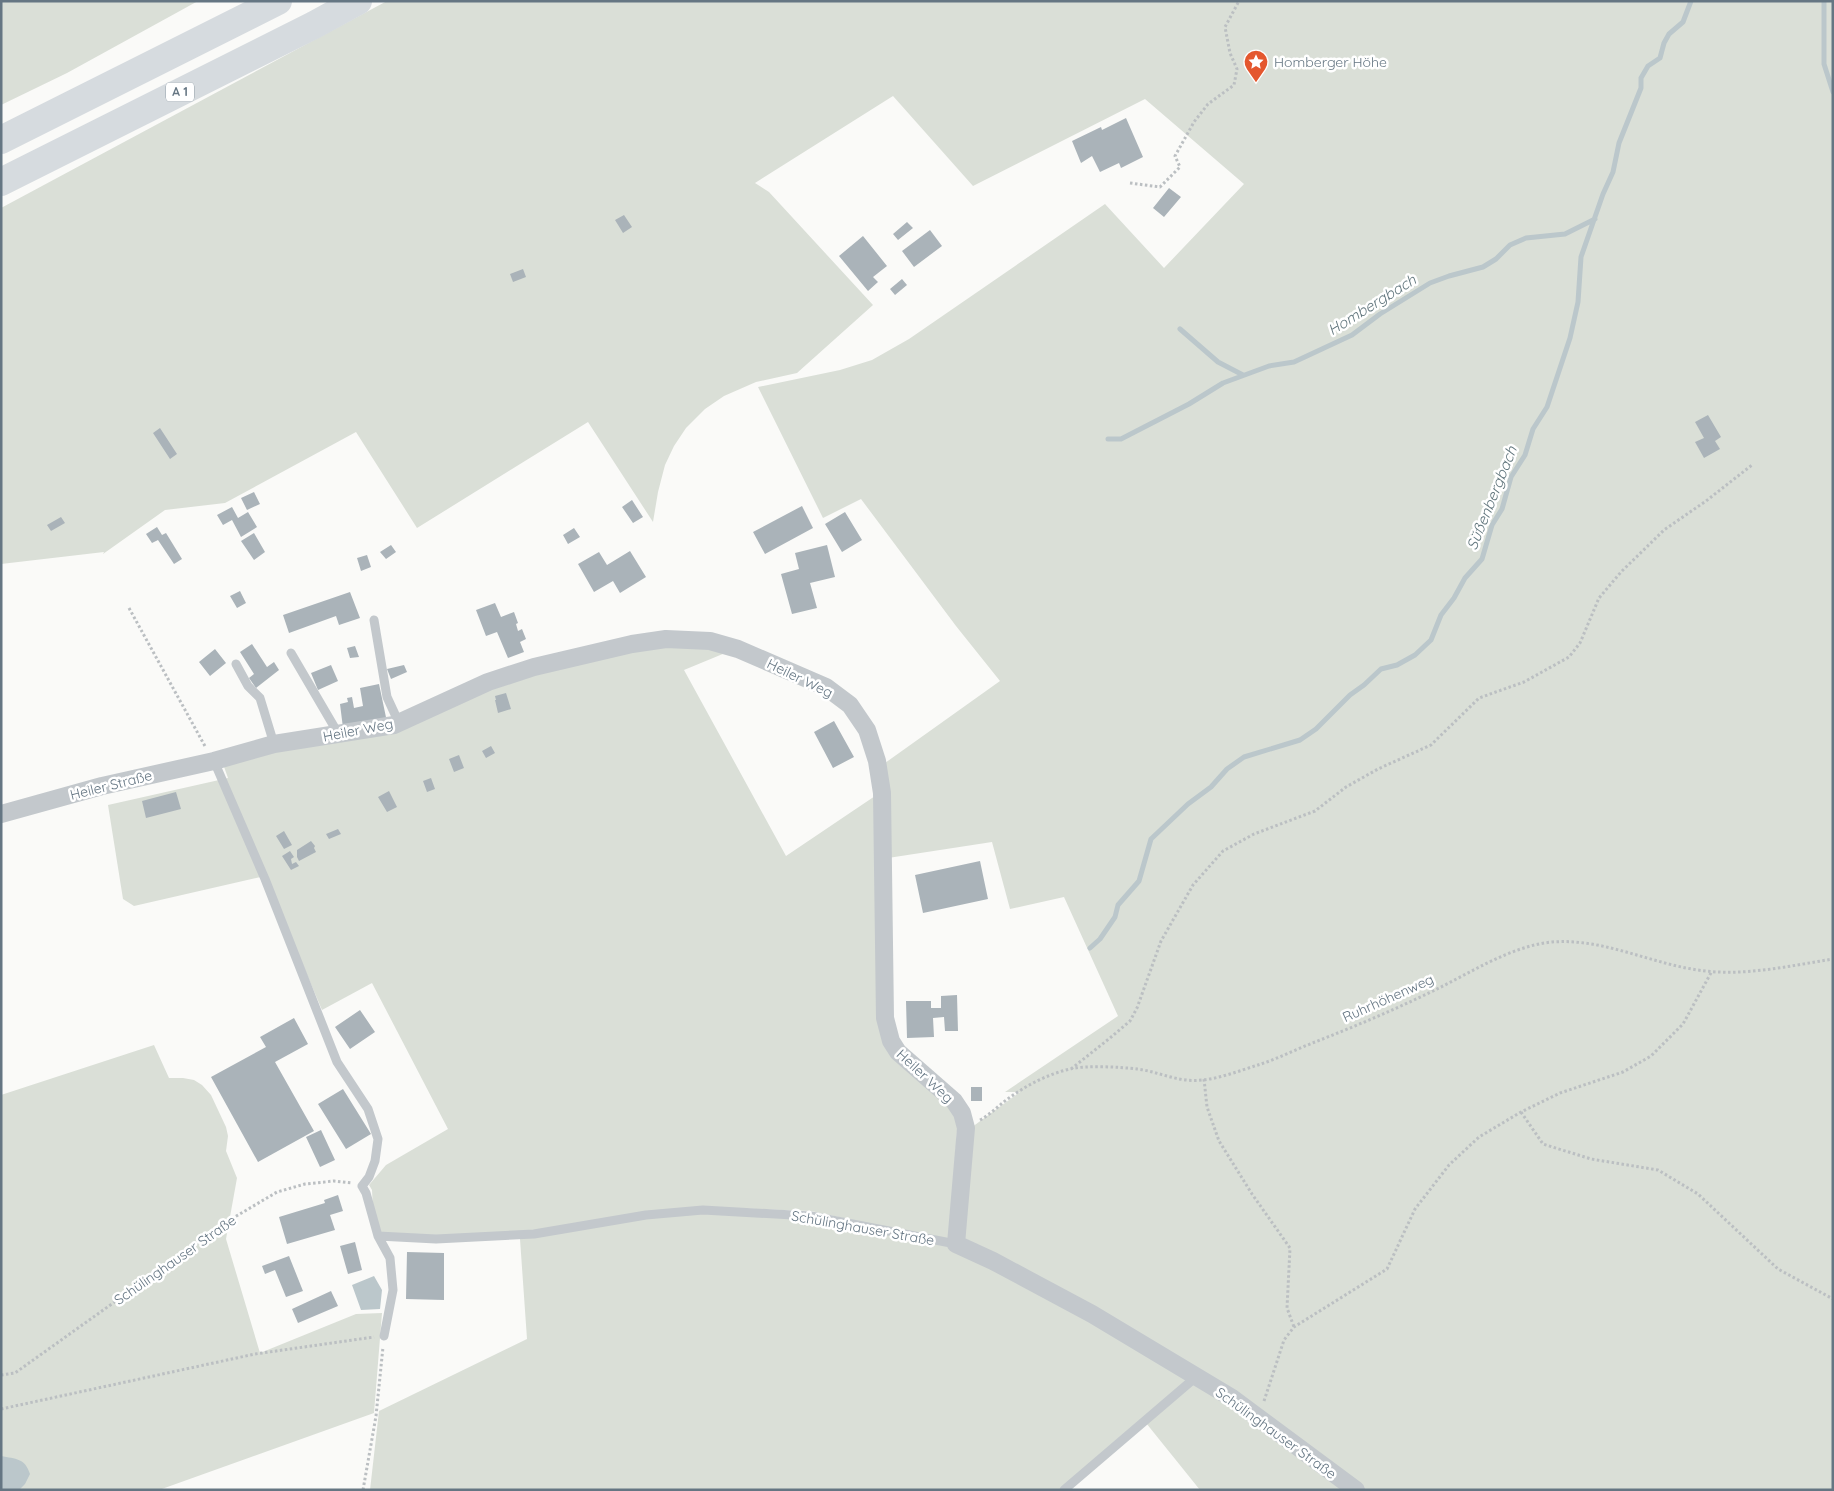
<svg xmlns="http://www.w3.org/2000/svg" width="1834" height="1491" font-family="Quicksand,sans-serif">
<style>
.green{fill:#dadfd7}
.water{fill:#bbc7cb}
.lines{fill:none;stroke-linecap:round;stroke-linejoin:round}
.stream{stroke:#bbc7cb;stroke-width:5}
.building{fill:#aab3b9}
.path{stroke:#bbbfc2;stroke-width:3;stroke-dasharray:2.5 2.5;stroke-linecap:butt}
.service{stroke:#c3c8cc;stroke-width:9}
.minor{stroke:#c3c8cc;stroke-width:18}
.motorway{stroke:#d6dbdf;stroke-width:28}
.labels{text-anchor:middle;stroke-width:5;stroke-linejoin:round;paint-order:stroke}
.shield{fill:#fff;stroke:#939fa8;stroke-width:1}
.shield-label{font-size:12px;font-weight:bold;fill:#657683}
.poi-label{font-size:14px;fill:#657683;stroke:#fff;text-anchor:start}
.street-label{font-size:14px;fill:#657683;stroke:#fff}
.water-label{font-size:15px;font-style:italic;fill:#60757c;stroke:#fff}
</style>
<rect width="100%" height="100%" fill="#fafaf8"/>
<!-- green -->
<path class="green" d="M1,1H198L67,73L1,105Z
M387,1H1833V1490H1200L1142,1418L1062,1490H370L379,1411L527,1339L520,1239L648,1218L703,1213L811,1219L954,1242L968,1130L1020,1092H1005L1118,1016L1064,897L1010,909L992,842L888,858L885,763L1000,681L956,626L861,499L823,518L758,387L840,370L872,360L909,339L1105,204L1164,268L1244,184L1145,99L973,186L893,96L755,183L769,192L873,305L797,373L756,382L724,396L705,409L686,428L674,446L665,465L658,492L653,522L588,422L417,528L356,432L225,503L165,510L103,554L104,552L1,564V208Z
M664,643L730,651L684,670L786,856L878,794L881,1018L958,1115L950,1241L811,1211L703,1207L534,1232L437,1236L380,1234L373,1210L372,1190L369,1185L386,1165L448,1129L372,983L322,1010L265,876L134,906L123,899L108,805L228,778L222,761L334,741L488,686Z
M154,1045L169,1078H183L194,1080L202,1085L211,1095L226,1127L228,1136L226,1151L237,1178L226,1239L260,1353L356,1314L382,1313L374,1413L159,1490H1V1095Z"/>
<!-- water -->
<path class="water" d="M374,1276L382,1290L380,1309L361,1310L352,1285Z
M1,1456C16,1459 25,1458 30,1474L25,1484L19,1490H1Z"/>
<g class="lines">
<!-- stream -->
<path class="stream" d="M1824,1V64L1833,92
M1180,329L1218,362L1243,375
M1108,439H1121L1189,404L1223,383L1269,366L1294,362L1352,335L1380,314L1430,283L1449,276L1483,267L1496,259L1510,245L1526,238L1565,234L1595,219
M1090,948L1100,939L1115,917L1118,905L1139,881L1151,839L1188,804L1211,787L1227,769L1244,757L1300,740L1316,729L1350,695L1364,685L1381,669L1397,665L1415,655L1431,640L1441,615L1454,598L1465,578L1482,559L1492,525L1502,509L1511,477L1525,455L1533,429L1547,407L1570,338L1578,302L1581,257L1603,194L1613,172L1619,143L1641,88V78L1648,66L1660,58L1664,43L1669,34L1683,22L1691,1"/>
</g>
<!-- building -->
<path class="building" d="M1126,118L1143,157L1121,168L1119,163L1100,172L1092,156L1081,163L1072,141L1101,127L1102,130Z
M1169,188L1181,197L1164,217L1153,208Z
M624,215L632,227L623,233L615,220Z
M907,222L913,228L898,240L893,234Z
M930,230L942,246L914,267L902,251Z
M863,236L887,266L873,277L878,282L868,291L839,256Z
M523,269L526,277L513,282L510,274Z
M902,279L907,285L895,295L890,289Z
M1708,415L1721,437L1715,441L1720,449L1704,458L1695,442L1704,438L1695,422Z
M160,428L177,454L170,459L153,433Z
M254,492L260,504L247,510L241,498Z
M632,500L643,517L633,523L622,507Z
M802,506L813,528L765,554L753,532Z
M232,507L238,518L248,512L257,527L241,537L232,520L223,525L217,515Z
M845,512L862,540L842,552L825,524Z
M61,517L65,523L51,531L47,525Z
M157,527L162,535L166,533L182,559L174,564L158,540L152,543L146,534Z
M574,528L580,537L568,544L563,535Z
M254,533L265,552L254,560L241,541Z
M391,545L396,552L386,559L380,552Z
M827,545L835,577L810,583L817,608L792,614L781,574L799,569L795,553Z
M630,551L646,577L620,593L613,581L594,592L578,564L599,552L607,565Z
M367,555L371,567L361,571L357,558Z
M240,591L246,603L237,608L230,596Z
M350,592L360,618L339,625L336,616L289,633L283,615Z
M495,603L501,617L514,612L518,623L516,624L518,631L522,629L526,639L520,642L524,652L508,658L497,632L486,636L476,610Z
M252,644L267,667L274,662L279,670L256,688L249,678L254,674L240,652Z
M355,646L359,657L350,658L347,648Z
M215,649L226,663L210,676L199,662Z
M331,665L338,681L318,690L311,673Z
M404,665L407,672L391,679L387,669Z
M379,684L387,722L343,728L340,704L348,702L347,698L352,697L354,708L363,706L360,688Z
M506,693L511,709L498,713L495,700H496L495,696Z
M834,721L854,757L833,768L814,732Z
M491,746L495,753L486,758L482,751Z
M459,755L464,768L454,772L449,759Z
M431,778L435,789L427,792L423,781Z
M389,791L397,807L387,812L378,797Z
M176,792L181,809L146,818L142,801Z
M338,829L341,834L329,839L326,834Z
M284,831L292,845L284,849L276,836Z
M311,841L315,846L314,848L316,852L299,861L297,857V850Z
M290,851L294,857L291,859L292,864L296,862L299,866L291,870L282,856Z
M980,861L988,899L923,913L915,875Z
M957,995L958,1031H945L944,1017L933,1018L934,1037L907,1038L906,1001H931V1008H941V996Z
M360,1010L375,1032L350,1049L335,1027Z
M294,1018L308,1044L275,1062L314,1131L258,1162L211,1077L266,1047L260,1037Z
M971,1087H982V1101H971Z
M343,1089L371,1134L346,1149L318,1104Z
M321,1130L335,1160L320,1167L306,1137Z
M338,1195L343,1211L330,1215L335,1230L287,1244L279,1217L325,1203L324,1200Z
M355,1242L362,1270L348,1274L340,1246Z
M407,1252L444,1253V1300L406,1299Z
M289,1256L303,1291L286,1297L275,1270L265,1274L262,1266Z
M331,1291L338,1306L298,1323L292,1309Z"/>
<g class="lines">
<!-- path -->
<path class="path" d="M1130,183L1160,187L1180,167L1175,156L1194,122L1208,104L1234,85L1237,69L1230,53L1225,27L1239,1
M129,608L206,748
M1071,1069L1110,1038L1130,1021L1137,1008L1161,941L1193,885L1223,851L1254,834L1315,811L1346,787L1378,769L1431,745L1479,698L1524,682L1569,657L1580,643L1599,598L1621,572L1664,530L1706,501L1752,465
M1204,1079L1207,1107L1219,1141L1252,1194L1290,1248L1287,1308L1294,1327
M1521,1112L1543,1144L1591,1159L1658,1170L1698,1194L1778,1269L1833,1299
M980,1120C991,1114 999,1105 1009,1098C1027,1085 1048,1074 1070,1069C1086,1065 1120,1067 1137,1069C1154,1071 1169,1078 1186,1080C1210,1083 1238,1071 1261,1064C1279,1058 1297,1049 1315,1042C1356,1026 1396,1009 1435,990C1472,972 1511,946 1552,942C1603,938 1649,963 1698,970C1742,977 1789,966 1833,959
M1,1375L15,1373L228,1221L277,1192L305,1184L334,1181L352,1183
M1264,1401L1284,1340L1294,1327L1387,1269L1415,1209L1449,1165L1479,1137L1521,1112L1560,1093L1623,1072L1651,1056L1683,1024L1712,971
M1,1409L255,1354L374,1337
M363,1490L376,1416L383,1347"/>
<!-- service -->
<path class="service" d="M374,620L387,697L399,723
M291,653L339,735
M236,664L248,686L260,698L274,744
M214,761L265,879L337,1062L368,1109L378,1139L375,1161L369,1177L362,1186L366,1193L378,1236L390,1258L393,1290L384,1336
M378,1236L436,1239L534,1234L646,1215L703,1210L811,1216L956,1244
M1064,1490L1196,1377"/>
<!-- minor -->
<path class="minor" d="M1,814L102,786L214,761L274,744L394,725L488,682L534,667L632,644L666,639L710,641L738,649L826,687L850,705L867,730L877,761L882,793L885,1018L891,1041L898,1052L954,1101L962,1113L966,1128L956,1244L993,1261L1092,1314L1232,1398L1356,1490"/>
<!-- motorway -->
<path class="motorway" d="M1,140L278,1
M1,182L314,25L358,1"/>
</g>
<!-- icons -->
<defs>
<symbol id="sight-pin" viewBox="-11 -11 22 30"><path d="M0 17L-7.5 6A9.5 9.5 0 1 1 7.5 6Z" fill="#e4572e" stroke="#fff"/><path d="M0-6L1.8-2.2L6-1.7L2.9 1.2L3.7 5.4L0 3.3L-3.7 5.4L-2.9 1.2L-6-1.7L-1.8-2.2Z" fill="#fff"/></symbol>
</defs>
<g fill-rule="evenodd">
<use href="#sight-pin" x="1242" y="48" width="28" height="38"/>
</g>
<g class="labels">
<!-- shield labels -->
<rect class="shield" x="166" y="82.5" width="28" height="19" rx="4"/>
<g class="shield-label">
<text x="180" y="96">A 1</text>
</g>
<!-- poi labels -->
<g class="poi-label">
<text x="1274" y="67">Homberger Höhe</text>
</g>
<!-- street labels -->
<g class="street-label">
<text transform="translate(800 678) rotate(26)" y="5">Heiler Weg</text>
<text transform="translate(358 730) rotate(-11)" y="5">Heiler Weg</text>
<text transform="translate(111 785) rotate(-14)" y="5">Heiler Straße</text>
<text transform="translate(1388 998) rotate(-24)" y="5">Ruhrhöhenweg</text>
<text transform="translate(925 1076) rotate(43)" y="5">Heiler Weg</text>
<text transform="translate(863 1228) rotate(10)" y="5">Schülinghauser Straße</text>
<text transform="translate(175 1260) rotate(-35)" y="5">Schülinghauser Straße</text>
<text transform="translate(1276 1433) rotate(36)" y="5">Schülinghauser Straße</text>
</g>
<!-- water labels -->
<g class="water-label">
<text transform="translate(1372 305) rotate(-32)" y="5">Hombergbach</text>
<text transform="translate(1492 498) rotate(-68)" y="5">Süßenbergbach</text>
</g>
</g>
<!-- border -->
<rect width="1834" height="1491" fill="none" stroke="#657683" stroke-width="5"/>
</svg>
